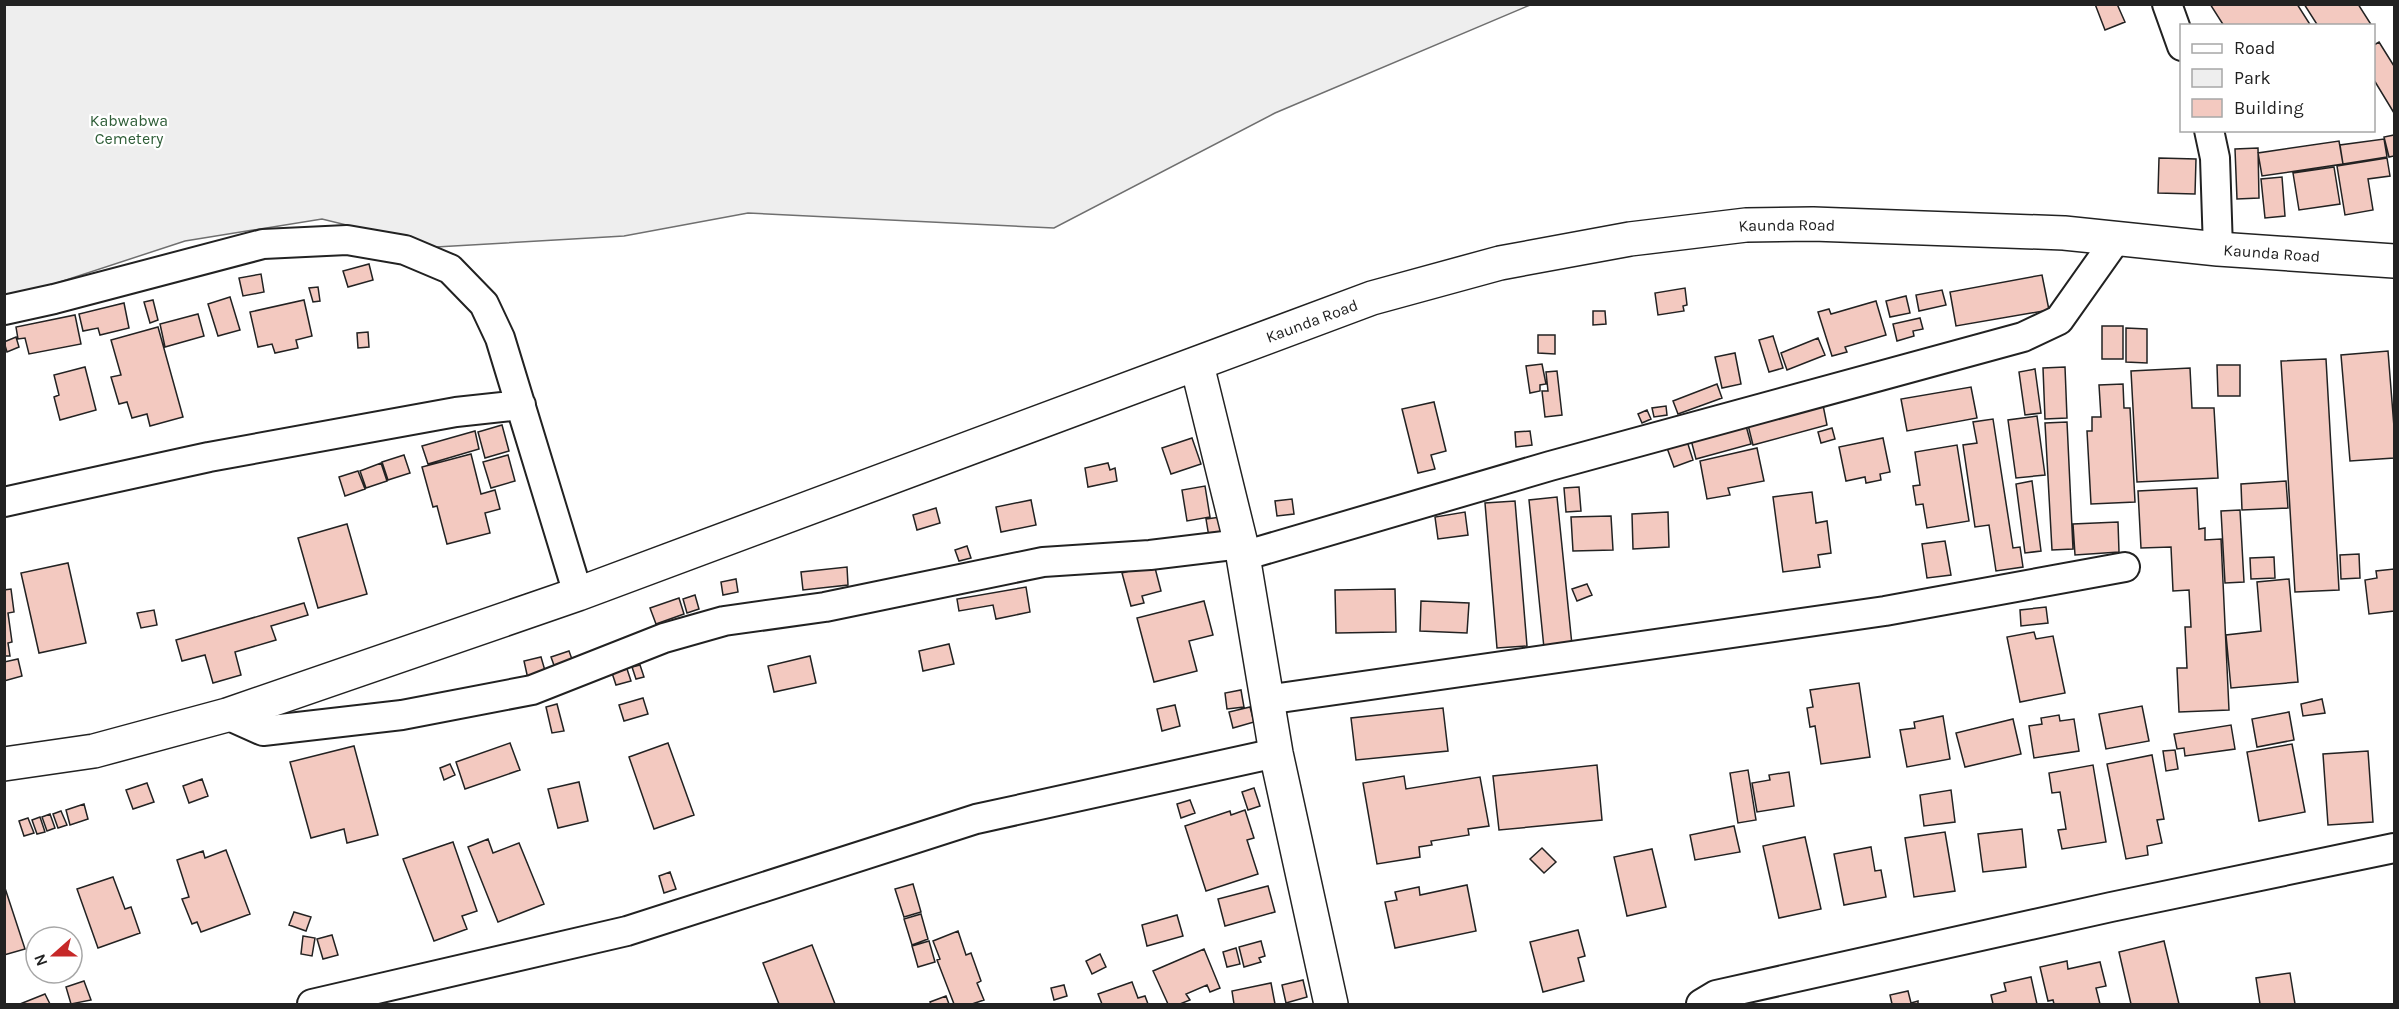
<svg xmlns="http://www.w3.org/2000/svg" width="2399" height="1009" font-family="Karla,sans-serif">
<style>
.green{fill:#eee;stroke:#6f6f6f;stroke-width:1.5}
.building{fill:#f3c9c0;stroke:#222;stroke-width:1.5}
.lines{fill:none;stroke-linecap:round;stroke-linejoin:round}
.street-casing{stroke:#222;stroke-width:32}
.secondary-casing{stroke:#222;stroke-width:36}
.street{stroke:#fff;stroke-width:28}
.secondary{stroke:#fff;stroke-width:33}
.labels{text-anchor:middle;stroke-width:4.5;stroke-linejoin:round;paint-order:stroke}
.park-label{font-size:16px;fill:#2f5e38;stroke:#fff}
.street-label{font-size:16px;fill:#222;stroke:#fff}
</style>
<rect width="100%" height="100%" fill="#fff"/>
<!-- green -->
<path class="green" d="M4,5H1530L1275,113L1054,228L748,213L624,236L436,247L322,219L185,241L5,300Z"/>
<!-- building -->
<path class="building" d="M2095,4H2117L2125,22L2105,30Z
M2210,4H2297L2311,26H2224Z
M2304,4H2358L2372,26H2318Z
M2379,42L2394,66V113L2374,80V45Z
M2394,135V156L2389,157L2384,137Z
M2384,139L2387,157L2343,164L2340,145Z
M2339,141L2343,164L2262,176L2258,153Z
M2258,148L2259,198L2237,199L2235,149Z
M2159,158L2196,159L2195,194L2158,193Z
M2387,158L2390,176L2368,179L2373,210L2345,215L2337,166Z
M2334,167L2340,204L2299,210L2293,173Z
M2282,177L2285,216L2265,218L2261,179Z
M369,264L373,280L348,287L343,271Z
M261,274L264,292L243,296L239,278Z
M2042,275L2049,310L1956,326L1950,292Z
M318,287L320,301L313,302L309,288Z
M1685,288L1687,305L1683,306L1684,311L1658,315L1655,293Z
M1942,290L1946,305L1919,311L1916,295Z
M1906,296L1910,313L1890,317L1886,301Z
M230,297L240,330L218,336L208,304Z
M153,300L158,320L150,323L144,302Z
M304,300L312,336L296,340L298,348L275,353L272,344L258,347L250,312Z
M1876,301L1886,335L1845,347L1847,352L1832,356L1818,312L1829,309L1831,314Z
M124,303L129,328L100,335L98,328L83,331L79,314Z
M1593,311H1605L1606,324L1593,325Z
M198,314L204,336L165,347L160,324Z
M75,315L81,344L29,354L25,338L18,339L16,327Z
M1920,318L1923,329L1913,331L1914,336L1897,341L1893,324Z
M2102,326H2123V359H2102Z
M158,327L183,417L150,426L147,414L132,418L127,402L119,404L111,377L121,375L111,340Z
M2126,328L2147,329V363L2126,362Z
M368,332L369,347L358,348L357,333Z
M1538,335H1555V354L1538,353Z
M1773,336L1783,368L1769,372L1759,340Z
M16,337L19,347L7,352L4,342Z
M1818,338L1825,355L1787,370L1781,353Z
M2388,351L2394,427V458L2350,461L2341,355Z
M1735,353L1741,384L1722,388L1715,357Z
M2326,359L2339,590L2295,592L2281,361Z
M1542,364L1546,384L1540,385V391L1530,393L1526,366Z
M2217,365H2240V396H2218Z
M85,367L96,410L60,420L54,397L59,395L54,375Z
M2065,367L2067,418L2045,419L2043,368Z
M2190,368L2192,408H2214L2218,478L2137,482L2131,371Z
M2035,369L2041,413L2025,415L2019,372Z
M1557,371L1562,415L1545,417L1542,391H1548L1546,372Z
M1717,384L1722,398L1678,414L1673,401Z
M2123,384L2124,408H2130L2135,502L2091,504L2087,431H2092V417H2101L2099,385Z
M1971,387L1977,418L1907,431L1901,399Z
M1434,402L1446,451L1431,455L1435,469L1418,473L1402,409Z
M1823,405L1827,425L1753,445L1748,425Z
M1666,406L1667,415L1654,417L1652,408Z
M1647,410L1651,419L1642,423L1638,414Z
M2037,416L2045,475L2016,478L2008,420Z
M1993,419L2013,548L2020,547L2023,567L1996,571L1989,525L1975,527L1963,445L1977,443L1973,422Z
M1745,422L1751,444L1696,459L1690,436Z
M2067,422L2073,549L2052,550L2045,423Z
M502,425L509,451L485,458L478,432Z
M1832,428L1835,439L1821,443L1818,432Z
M475,431L479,449L428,464L422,446Z
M1530,431L1532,445L1516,447L1515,432Z
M1192,438L1201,464L1171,474L1162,448Z
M1883,438L1890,472L1880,474L1881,480L1866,483L1865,477L1846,481L1839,447Z
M1687,441L1693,460L1674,467L1667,448Z
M1957,445L1969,521L1927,528L1923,504L1916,505L1913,486L1920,485L1915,452Z
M1757,448L1764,481L1728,488L1730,495L1707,499L1700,461Z
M471,454L481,494L495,490L500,509L485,513L490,533L447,544L437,506L433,507L422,467Z
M404,455L410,473L388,480L382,462Z
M508,455L515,481L491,488L483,462Z
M381,463L387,481L366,488L360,471Z
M1108,463L1110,470L1115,468L1117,481L1088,487L1085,468Z
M358,471L365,489L345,496L339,477Z
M2032,481L2041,551L2025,553L2016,484Z
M2286,481L2288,508L2242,510L2241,484Z
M1205,486L1210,517L1187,521L1182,490Z
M1579,487L1581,511L1566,512L1564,488Z
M2197,488L2199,529L2205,528V540L2221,539L2229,710L2179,712L2177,668H2187L2185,627H2191L2189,590L2173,591L2171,547L2141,548L2138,491Z
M1812,492L1816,523L1827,521L1831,553L1818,555L1820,567L1783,572L1773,497Z
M1557,497L1572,645L1544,648L1529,500Z
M1292,499L1294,514L1277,516L1275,501Z
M1031,500L1036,525L1001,532L996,507Z
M1515,501L1527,646L1497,648L1485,503Z
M936,508L940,523L917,530L913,515Z
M2240,510L2244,582L2225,583L2221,511Z
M1465,512L1468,535L1438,539L1435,517Z
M1668,512L1669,547L1633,549L1632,514Z
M1611,516L1613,550L1573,551L1571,517Z
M1221,517L1224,540L1210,543L1206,519Z
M2118,522L2119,552L2075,555L2073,524Z
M347,524L367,594L318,608L298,538Z
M1945,541L1951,575L1927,578L1922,544Z
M967,546L971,558L959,561L955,550Z
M2359,554L2360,578L2341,579L2340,555Z
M2274,557L2275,578L2251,579L2250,558Z
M68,563L86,643L39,653L21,573Z
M1154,564L1161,591L1142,596L1144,603L1131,606L1122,573Z
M847,567L848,585L803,590L801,572Z
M2394,569V611L2369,614L2365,580L2377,578L2376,571Z
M736,579L738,592L723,595L721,582Z
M2289,579L2298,682L2231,688L2226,635L2261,631L2257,582Z
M1587,584L1592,595L1577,601L1572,589Z
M1026,587L1030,612L996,619L993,605L959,611L957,599Z
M11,589L14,612L8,613L12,642L8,643L10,656H4V590Z
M1395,589L1396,632L1336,633L1335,590Z
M695,595L699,609L687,613L683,599Z
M679,598L684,614L656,624L650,608Z
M1204,601L1213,635L1189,641L1197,671L1154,682L1137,618Z
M1421,601L1469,603L1467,633L1420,631Z
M304,603L308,615L271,626L276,640L235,652L241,675L213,683L205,655L182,661L176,640Z
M2046,607L2048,623L2021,626L2020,610Z
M154,610L157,625L141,628L137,613Z
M2034,632L2036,639L2053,636L2065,693L2020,702L2007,637Z
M949,644L954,664L923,671L919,651Z
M569,651L573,662L555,668L551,657Z
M810,656L816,683L774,692L768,666Z
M541,657L546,674L528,679L524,661Z
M18,659L22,676L4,681V662Z
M640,665L644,677L636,679L632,667Z
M627,669L631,681L616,685L612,673Z
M1859,683L1870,757L1821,764L1815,726L1810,727L1807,708L1813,707L1810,690Z
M1241,690L1244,707L1227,709L1225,693Z
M643,698L648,714L624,721L619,705Z
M2322,699L2325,713L2303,716L2301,704Z
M557,704L564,731L552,733L546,707Z
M1175,705L1180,726L1162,731L1157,709Z
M2142,706L2149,741L2106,749L2099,714Z
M1250,707L1254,722L1233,728L1229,712Z
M1443,708L1448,751L1356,760L1351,718Z
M2289,712L2294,740L2257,747L2252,719Z
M2059,715L2060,721L2074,719L2079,751L2034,758L2029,726L2042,724L2041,718Z
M1943,716L1950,759L1907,767L1900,730L1915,728L1914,722Z
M2013,719L2021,754L1965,767L1956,733Z
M2231,725L2235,749L2185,756L2184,748L2177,749L2174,734Z
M510,743L520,770L465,789L456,762Z
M668,743L694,815L654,829L629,757Z
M2292,744L2305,812L2259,821L2247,752Z
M354,746L378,835L347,843L344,829L311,838L290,762Z
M2175,750L2178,769L2166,771L2163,751Z
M2368,751L2373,822L2328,825L2323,754Z
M2152,755L2164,819L2157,820L2162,843L2147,846L2148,855L2126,859L2107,764Z
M450,764L455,775L444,780L440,768Z
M1597,765L1602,820L1499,830L1493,776Z
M2093,765L2106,842L2062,849L2058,830L2066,829L2060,792L2052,793L2049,773Z
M1748,770L1756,820L1738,823L1730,773Z
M1789,772L1794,806L1757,812L1752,783L1770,780L1769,775Z
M1404,776L1406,789L1480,777L1489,826L1468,829L1469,835L1431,841L1432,845L1419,847L1420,857L1377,864L1363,783Z
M202,779L208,796L189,803L183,786Z
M579,782L588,821L558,828L548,789Z
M147,783L154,802L133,809L126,790Z
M1254,788L1260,806L1248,810L1242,792Z
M1951,790L1955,822L1924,826L1920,795Z
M1190,800L1195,813L1181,818L1177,804Z
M84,804L88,819L70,825L66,810Z
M1245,810L1254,838L1247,840L1258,874L1206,891L1185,826L1230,811L1231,815Z
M61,811L67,825L58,828L53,814Z
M50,814L55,828L47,831L42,817Z
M40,817L45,832L37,834L32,820Z
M28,818L34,833L24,836L19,821Z
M1734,826L1740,852L1695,860L1690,835Z
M2022,829L2026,867L1983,872L1978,834Z
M1945,832L1955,891L1914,897L1905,838Z
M1805,837L1821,909L1779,918L1763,846Z
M488,839L493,853L519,843L544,904L498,922L468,847Z
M453,842L477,911L462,916L467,929L434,941L403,859Z
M1871,847L1875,871L1881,870L1886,897L1844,905L1834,854Z
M1542,848L1556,862L1544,873L1530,859Z
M1652,849L1666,907L1627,916L1614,857Z
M226,850L250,914L201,932L197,922L192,924L182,899L189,897L177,860L203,851L205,858Z
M670,872L676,889L664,893L659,876Z
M113,877L125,909L131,907L140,933L98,948L77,889Z
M913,884L921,912L904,917L895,889Z
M4,885L25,949L4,955Z
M1467,885L1476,931L1395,948L1385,902L1397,900L1395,892L1419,887L1420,895Z
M1268,886L1275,912L1225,926L1218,899Z
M294,912L311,917L306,931L289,925Z
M921,914L928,939L912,945L904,919Z
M1177,915L1183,936L1147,946L1142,925Z
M1578,930L1585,956L1578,958L1584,981L1543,992L1530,942Z
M958,931L966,955L971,953L981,981L977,983L984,1000L972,1004H954L937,960L940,959L933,941Z
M332,935L338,955L323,959L317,939Z
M303,936L315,938L312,956L301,954Z
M929,941L935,962L918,967L912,946Z
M1261,941L1265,956L1259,958L1261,962L1244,967L1239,947Z
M2164,941L2179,1004H2131L2119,952Z
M812,945L835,1004H779L763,963Z
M1236,948L1240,964L1227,967L1223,952Z
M1204,949L1220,988L1210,992L1207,985L1186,994L1190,1000L1180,1004H1168L1153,971Z
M1100,954L1106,967L1092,974L1086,961Z
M2067,961L2068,969L2100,962L2106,986L2096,988L2100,1004H2054L2053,1000L2048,1001L2040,967Z
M2290,973L2295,1004H2260L2256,978Z
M2031,977L2037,1004H1993L1991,995L2006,991L2004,983Z
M1303,980L1307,997L1286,1003L1282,985Z
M84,981L91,1000L71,1004L66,987Z
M1132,982L1138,998L1145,996L1148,1004H1102L1098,994Z
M1271,983L1275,1004H1234L1232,991Z
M1064,985L1067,996L1054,1000L1051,988Z
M1908,991L1911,1003L1918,1001V1004H1892L1890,995Z
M45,994L50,1004H20Z
M946,996L949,1004H931L930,1002Z"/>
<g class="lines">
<defs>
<path id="street" d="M2167,4L2182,46
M2209,130L2215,158L2218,249
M4,310L54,299L263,244L347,240L405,250L450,269L484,304L500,338L578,594
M4,502L209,457L456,412L521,405
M1243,556L1550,466L2023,337L2059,320L2117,238
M1266,700L1885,611L2125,567
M227,715L263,731L402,715L532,690L664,638L724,621L825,607L1043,562L1150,555L1241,544
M312,1004L627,931L976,819L1276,753
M1701,1004L1716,995L2111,907L2394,848"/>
<g id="secondary">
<path d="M1197,365L1241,544L1276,753L1331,1004"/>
<path id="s1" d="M4,764L94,751L227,715L578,594L1372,298L1500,263L1630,239L1746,225L1813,224L2064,233L2218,249L2394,261"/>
</g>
</defs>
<!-- street casing -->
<use href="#street" class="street-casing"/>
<!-- secondary casing -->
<use href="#secondary" class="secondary-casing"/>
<!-- street -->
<use href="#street" class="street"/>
<!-- secondary -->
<use href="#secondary" class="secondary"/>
</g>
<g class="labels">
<!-- park labels -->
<g class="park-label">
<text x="129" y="126">Kabwabwa<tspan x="129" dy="18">Cemetery</tspan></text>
</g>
<!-- street labels -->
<g class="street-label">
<text dy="6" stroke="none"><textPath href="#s1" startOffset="1870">Kaunda Road</textPath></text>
<text dy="6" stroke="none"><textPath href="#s1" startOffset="2356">Kaunda Road</textPath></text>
<text dy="6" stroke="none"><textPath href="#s1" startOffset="1383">Kaunda Road</textPath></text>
</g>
</g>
<!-- border -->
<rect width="2399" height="1009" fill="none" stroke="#222222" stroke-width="12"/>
<!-- legend -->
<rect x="2180" y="24" width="195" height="108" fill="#ffffff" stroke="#a7a7a7" stroke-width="1.5"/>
<rect x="2192" y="44" width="30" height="9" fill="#ffffff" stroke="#a7a7a7" stroke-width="1.5"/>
<text x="2234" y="54" font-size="18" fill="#222222">Road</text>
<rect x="2192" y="69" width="30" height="18" fill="#eeeeee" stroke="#a7a7a7" stroke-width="1.5"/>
<text x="2234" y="84" font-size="18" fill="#222222">Park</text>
<rect x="2192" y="99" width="30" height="18" fill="#f3c9c0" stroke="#a7a7a7" stroke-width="1.5"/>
<text x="2234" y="114" font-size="18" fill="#222222">Building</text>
<!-- north arrow -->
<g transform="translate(54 955) rotate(249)"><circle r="28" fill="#ffffff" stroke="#a7a7a7" stroke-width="1.5"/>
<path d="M0-4.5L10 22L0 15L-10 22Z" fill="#c62828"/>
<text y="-9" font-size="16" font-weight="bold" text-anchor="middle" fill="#222222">N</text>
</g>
</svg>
